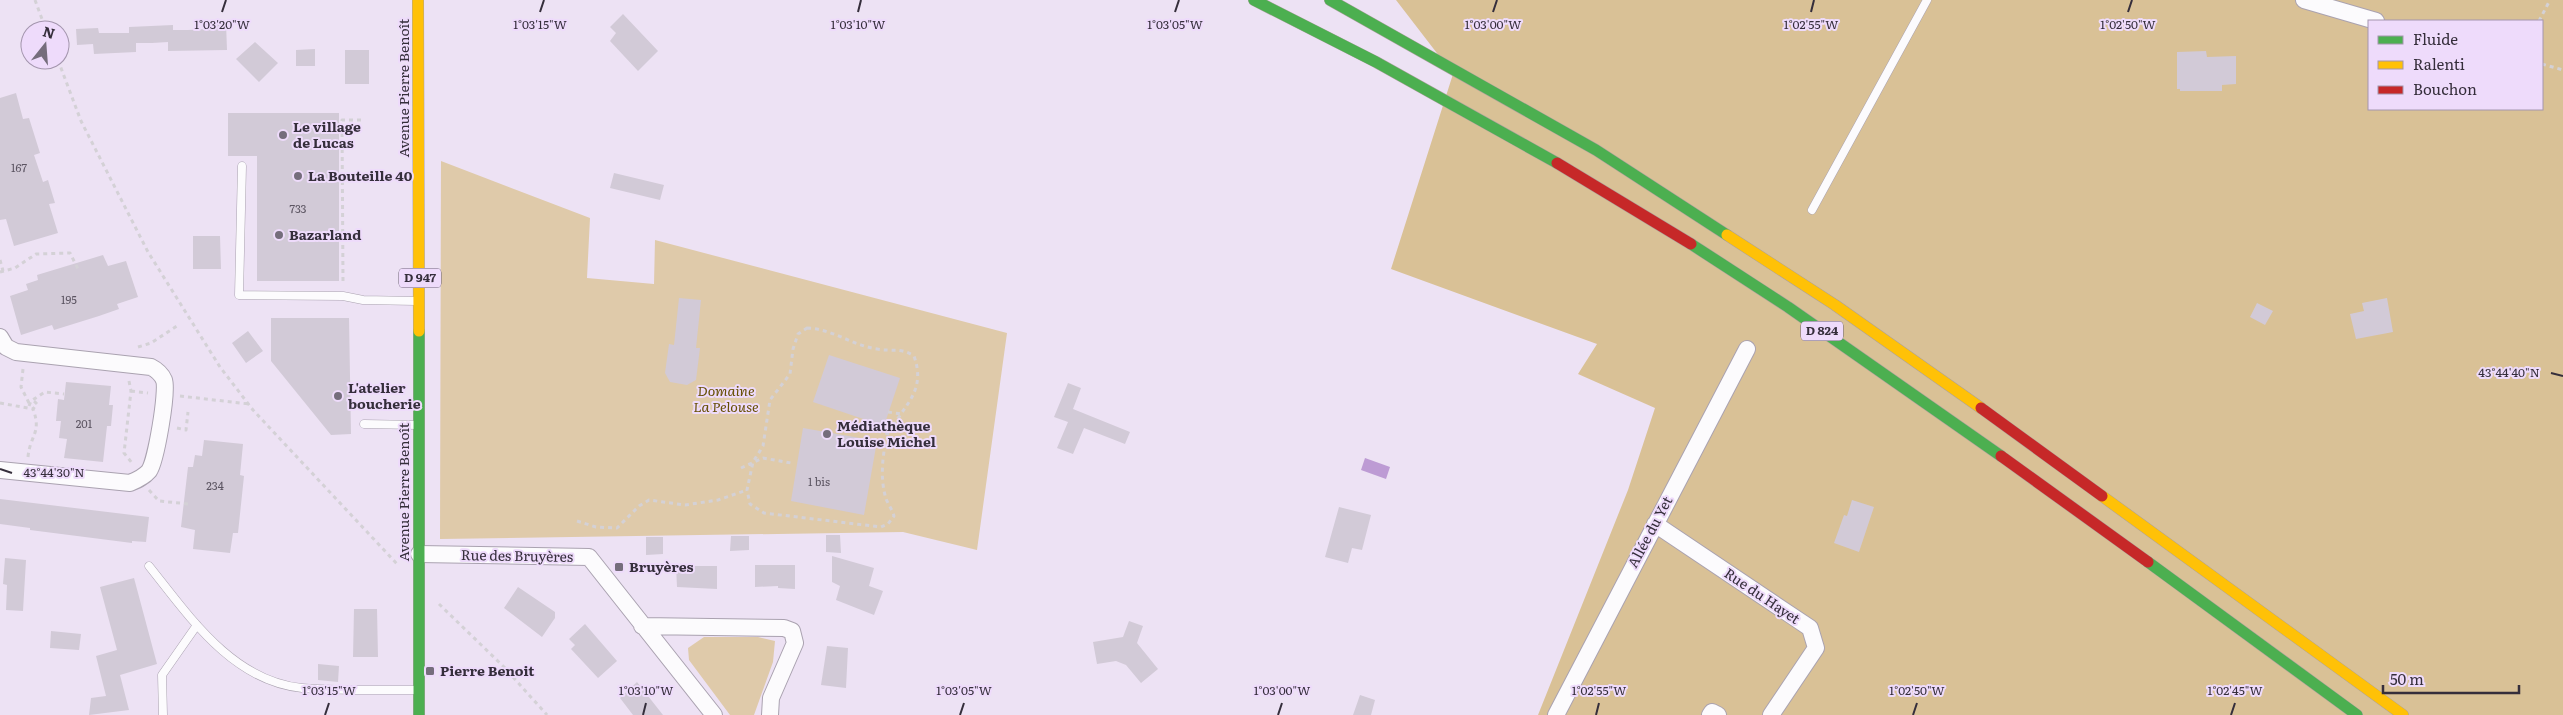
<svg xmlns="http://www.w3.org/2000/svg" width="2563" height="715" font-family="Literata,serif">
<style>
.green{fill:#dfcaaa}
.forest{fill:#d9c196;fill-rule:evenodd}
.water{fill:#bd9bd4}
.building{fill:#d2cad7}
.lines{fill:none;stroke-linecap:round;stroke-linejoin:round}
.lane-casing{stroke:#aaa2b0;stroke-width:9}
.street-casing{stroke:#aaa2b0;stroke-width:18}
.fast-casing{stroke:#aba19e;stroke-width:12}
.slow-casing{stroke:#aba19e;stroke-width:12}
.jam-casing{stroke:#aba19e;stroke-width:12}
.path{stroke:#d4d1d6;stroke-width:3;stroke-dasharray:4 4;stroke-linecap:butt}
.lane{stroke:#fcfbfd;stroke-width:8}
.street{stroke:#fcfbfd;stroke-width:16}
.fast{stroke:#4caf50;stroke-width:11}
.slow{stroke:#ffc107;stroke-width:11}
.jam{stroke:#c62828;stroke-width:11}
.ticks{fill:none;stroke:#352e3b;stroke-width:2}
.poi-dot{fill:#756d7c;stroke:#eedbfb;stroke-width:2}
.labels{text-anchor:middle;stroke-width:4;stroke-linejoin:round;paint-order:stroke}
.number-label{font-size:11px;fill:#5c5562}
.shield{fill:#eedbfb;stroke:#6c6275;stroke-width:1}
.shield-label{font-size:12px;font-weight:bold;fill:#352e3b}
.street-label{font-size:14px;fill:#352e3b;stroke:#eedbfb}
.poi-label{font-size:14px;font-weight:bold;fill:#352e3b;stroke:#eedbfb;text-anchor:start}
.park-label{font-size:14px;font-style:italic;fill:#664f04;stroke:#eedbfb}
.ticks-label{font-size:12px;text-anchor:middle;fill:#352e3b;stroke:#eedbfb;stroke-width:4;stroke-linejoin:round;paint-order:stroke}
</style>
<rect width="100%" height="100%" fill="#ede2f4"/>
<!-- green -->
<path class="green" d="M441,161L590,218L587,278L654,284L655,240L1007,333L977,550L903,532L440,539Z
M704,637H758L775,641L773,662L754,715H730L689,660L688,648Z"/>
<!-- forest -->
<path class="forest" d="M1396,0H2563V715H1538L1628,490L1655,408L1578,374L1597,344L1391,269L1453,74ZM2369,21H2542V109H2369Z"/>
<!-- water -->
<path class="water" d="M1365,458L1390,467L1386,479L1361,470Z"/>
<!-- building -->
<path class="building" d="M623,14L658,51L638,71L610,41L616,33L610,27Z
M226,23L227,50L168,51V42L152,43H136V52L94,54L93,44L77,45L76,29L98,28L99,33H129V27L173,25V30H188L204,29V24Z
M255,42L278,63L259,82L236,59Z
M315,49V66H296V50Z
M345,50H369V84H345Z
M2206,51L2207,57L2236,56V84L2222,85V91H2180V89H2177V52Z
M16,93L23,119L29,118L40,153L34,155L43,182L48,180L55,203L49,204L58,233L14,246L6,219L0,220V98Z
M228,113H339V281H257V156H228Z
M614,173L664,185L660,200L610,188Z
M193,236H220L221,269H193Z
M103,255L108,266L126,261L138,297L117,304L119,309L99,316L54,330L52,325L21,335L10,296L28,290L26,284L38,280L37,275Z
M679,298L701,300L696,348H700L696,380L687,385L670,382L665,373L669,344L674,345Z
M2387,298L2393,332L2356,339L2350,314L2364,311L2362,303Z
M2257,303L2273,311L2265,325L2250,317Z
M271,318H349L351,434L331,435L271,361Z
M248,331L263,351L246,363L232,343Z
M829,355L900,378L884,426L813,402Z
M66,382L111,386L109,405H113L111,426H107L103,462L64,458L67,439L59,438L61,421H56L58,399L64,400Z
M1068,383L1081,388L1073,409L1130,432L1125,444L1084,428L1073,454L1057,448L1068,422L1054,417Z
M803,428L877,441L864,515L791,501Z
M204,440L243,444L240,475L244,476L238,533H233L230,553L193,549L195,530L181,527L188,467H193L195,455L202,456Z
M0,499L149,517L146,542L132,541V543L30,530V528L0,524Z
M1852,500L1874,507L1859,552L1834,543L1844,515L1847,516Z
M1339,507L1371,515L1362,550L1352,548L1348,563L1325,557Z
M826,535H840L841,553L826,552Z
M731,536H749V550L730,551Z
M646,537H663V554L646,555Z
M832,556L874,568L869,586L883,591L874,615L836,600L840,586L832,582Z
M5,558L26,560L23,611L6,610L7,585L3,584Z
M755,565H795V589L778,588V586L755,587Z
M676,566H717V589L677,587Z
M134,578L157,664L120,675L129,710L89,715L91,698L106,696L96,656L117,650L100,587Z
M518,587L555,612V618L542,637L504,608Z
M354,609H377L378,657H353Z
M1129,621L1143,626L1137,643L1158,669L1141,683L1126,665L1116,661L1097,664L1093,642L1123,637Z
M585,624L617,661L598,678L571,649L575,645L569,639Z
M51,631L81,634L79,650L50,648Z
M827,646L848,648L846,688L821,685Z
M318,664L339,666L338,682L318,680Z
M637,682L663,715H633L620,698Z
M1360,695L1375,700L1371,715H1353Z"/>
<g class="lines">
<defs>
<path id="lane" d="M242,166L239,295L343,296L363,300L416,301
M1812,210L1927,0
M364,424L417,425
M149,566C189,616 232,681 302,688C339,691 378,690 416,690
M163,715L162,675L197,625"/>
<path id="street" d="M2304,0L2376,21
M0,337L6,347L16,352L151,367C157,370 161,373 164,380C168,391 156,461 149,471C144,477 137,480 130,483L0,470
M1655,524L1810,628L1816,648L1771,715
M419,554L589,557L714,715
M642,626L784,628L792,631L795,643L771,698L770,715
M1556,715L1747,349
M1710,715L1712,712L1718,715"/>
<path id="fast" d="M1254,0L1376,62L1557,163
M1330,0L1596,150L1727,235
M1691,244L1788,307L2001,456
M419,331V715
M2148,562L2357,715"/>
<path id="slow" d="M418,0L419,331
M1727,235L1835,305L1981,408
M2102,496L2403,715"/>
<path id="jam" d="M1557,163L1691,244
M1981,408L2102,496
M2001,456L2148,562"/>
</defs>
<!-- lane casing -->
<use href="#lane" class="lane-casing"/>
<!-- street casing -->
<use href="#street" class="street-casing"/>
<!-- fast casing -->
<use href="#fast" class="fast-casing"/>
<!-- slow casing -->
<use href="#slow" class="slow-casing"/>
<!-- jam casing -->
<use href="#jam" class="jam-casing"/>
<!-- path -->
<path class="path" d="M35,0L46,30
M2539,21L2550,0
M58,60L81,121L148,252L220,367L253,410L398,565
M2542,64L2563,70
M0,260L3,271
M0,272L15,268L36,254L70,253L78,269
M343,281L342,120H362
M807,328C833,329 851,345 877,349C892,352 900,347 914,356C929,398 894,409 885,446C882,461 881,480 885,495C886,502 892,508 894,516L888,524L881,527L764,513L750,504L747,490L753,462L763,446L770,400L790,374L793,349L798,334Z
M138,347L151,343L177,326
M23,369L21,387L29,403
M129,381L131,391L124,453L132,463
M131,391L148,393
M180,396L249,404
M0,403L33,409L37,404L34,401
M29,406L31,401L45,392L64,394
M888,412L901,414
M854,426L890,434
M177,428L186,430L188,412
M28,457C30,435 42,433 33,409
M741,468L763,458L791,463
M149,490L159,501L189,504
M577,521L596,527L617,528L639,506L649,500L685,505L718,500L747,490
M439,604L504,667L547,715"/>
<!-- lane -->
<use href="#lane" class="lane"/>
<!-- street -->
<use href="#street" class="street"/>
<!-- fast -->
<use href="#fast" class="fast"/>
<!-- slow -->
<use href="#slow" class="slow"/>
<!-- jam -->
<use href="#jam" class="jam"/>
</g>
<!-- ticks -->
<path class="ticks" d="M222,12L226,0M540,12L544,0M858,12L861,0M1175,12L1179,0M1493,12L1497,0M1811,12L1814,0M2128,12L2132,0M2551,373L2563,376M0,469L12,473M325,715L329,703M643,715L646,703M960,715L964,703M1278,715L1282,703M1596,715L1599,703M1913,715L1917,703M2231,715L2235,703"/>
<!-- markers -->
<g class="poi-dot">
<circle cx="283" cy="135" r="5"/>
<circle cx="298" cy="176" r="5"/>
<circle cx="279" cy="235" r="5"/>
<circle cx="338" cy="396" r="5"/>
<circle cx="827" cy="434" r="5"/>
<rect x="614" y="562" width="10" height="10" rx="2.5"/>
<rect x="425" y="666" width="10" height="10" rx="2.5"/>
</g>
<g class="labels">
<!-- number labels -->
<g class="number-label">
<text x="19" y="172">167</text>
<text x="298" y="213">733</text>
<text x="69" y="304">195</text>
<text x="84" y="428">201</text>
<text x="819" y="486">1 bis</text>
<text x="215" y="490">234</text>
</g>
<!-- shield labels -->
<g class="shield">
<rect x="399" y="268.5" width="42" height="19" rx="4"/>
<rect x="1801" y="321.5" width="42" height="19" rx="4"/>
</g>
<g class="shield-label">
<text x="420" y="282">D 947</text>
<text x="1822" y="335">D 824</text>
</g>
<!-- street labels -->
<g class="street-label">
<text transform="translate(404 88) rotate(-90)" y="5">Avenue Pierre Benoît</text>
<text transform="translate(404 492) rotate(-90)" y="5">Avenue Pierre Benoît</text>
<text transform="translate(1650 532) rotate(-62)" y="5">Allée du Yet</text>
<text transform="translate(517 556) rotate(1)" y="5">Rue des Bruyères</text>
<text transform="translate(1762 596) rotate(34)" y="5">Rue du Hayet</text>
</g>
<!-- poi labels -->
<g class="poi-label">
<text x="293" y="132">Le village<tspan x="293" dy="16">de Lucas</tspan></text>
<text x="308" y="181">La Bouteille 40</text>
<text x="289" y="240">Bazarland</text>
<text x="348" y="393">L'atelier<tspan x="348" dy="16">boucherie</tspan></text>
<text x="837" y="431">Médiathèque<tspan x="837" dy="16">Louise Michel</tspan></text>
<text x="629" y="572">Bruyères</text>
<text x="440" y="676">Pierre Benoit</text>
</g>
<!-- park labels -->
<g class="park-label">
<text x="726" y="396">Domaine<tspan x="726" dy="16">La Pelouse</tspan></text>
</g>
</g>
<g class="ticks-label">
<text x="222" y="29">1°03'20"W</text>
<text x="540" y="29">1°03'15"W</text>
<text x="858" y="29">1°03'10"W</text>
<text x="1175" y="29">1°03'05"W</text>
<text x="1493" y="29">1°03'00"W</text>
<text x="1811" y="29">1°02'55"W</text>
<text x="2128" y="29">1°02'50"W</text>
<text x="2509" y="377">43°44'40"N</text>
<text x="54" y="477">43°44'30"N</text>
<text x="329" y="695">1°03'15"W</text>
<text x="646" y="695">1°03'10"W</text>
<text x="964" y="695">1°03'05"W</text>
<text x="1282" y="695">1°03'00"W</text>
<text x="1599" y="695">1°02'55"W</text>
<text x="1917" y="695">1°02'50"W</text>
<text x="2235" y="695">1°02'45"W</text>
</g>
<!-- legend -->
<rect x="2368" y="20" width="175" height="90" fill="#eedbfb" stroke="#a496ae"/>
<rect x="2378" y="36" width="25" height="8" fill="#4caf50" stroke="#a496ae"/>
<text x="2413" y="45" font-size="15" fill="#352e3b">Fluide</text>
<rect x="2378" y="61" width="25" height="8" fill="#ffc107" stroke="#a496ae"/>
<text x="2413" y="70" font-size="15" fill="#352e3b">Ralenti</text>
<rect x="2378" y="86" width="25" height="8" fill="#c62828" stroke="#a496ae"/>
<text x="2413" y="95" font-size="15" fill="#352e3b">Bouchon</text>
<!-- north arrow -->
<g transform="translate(45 45) rotate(17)"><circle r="24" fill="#eedbfb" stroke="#a496ae"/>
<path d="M0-4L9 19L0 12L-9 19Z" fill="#756d7c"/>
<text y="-8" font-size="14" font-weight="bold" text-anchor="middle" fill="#352e3b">N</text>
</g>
<!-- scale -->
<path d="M2383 685v8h136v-8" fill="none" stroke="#352e3b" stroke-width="2.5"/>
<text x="2390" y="685" font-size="15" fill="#352e3b" stroke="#eedbfb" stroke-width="4" paint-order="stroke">50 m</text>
</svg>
